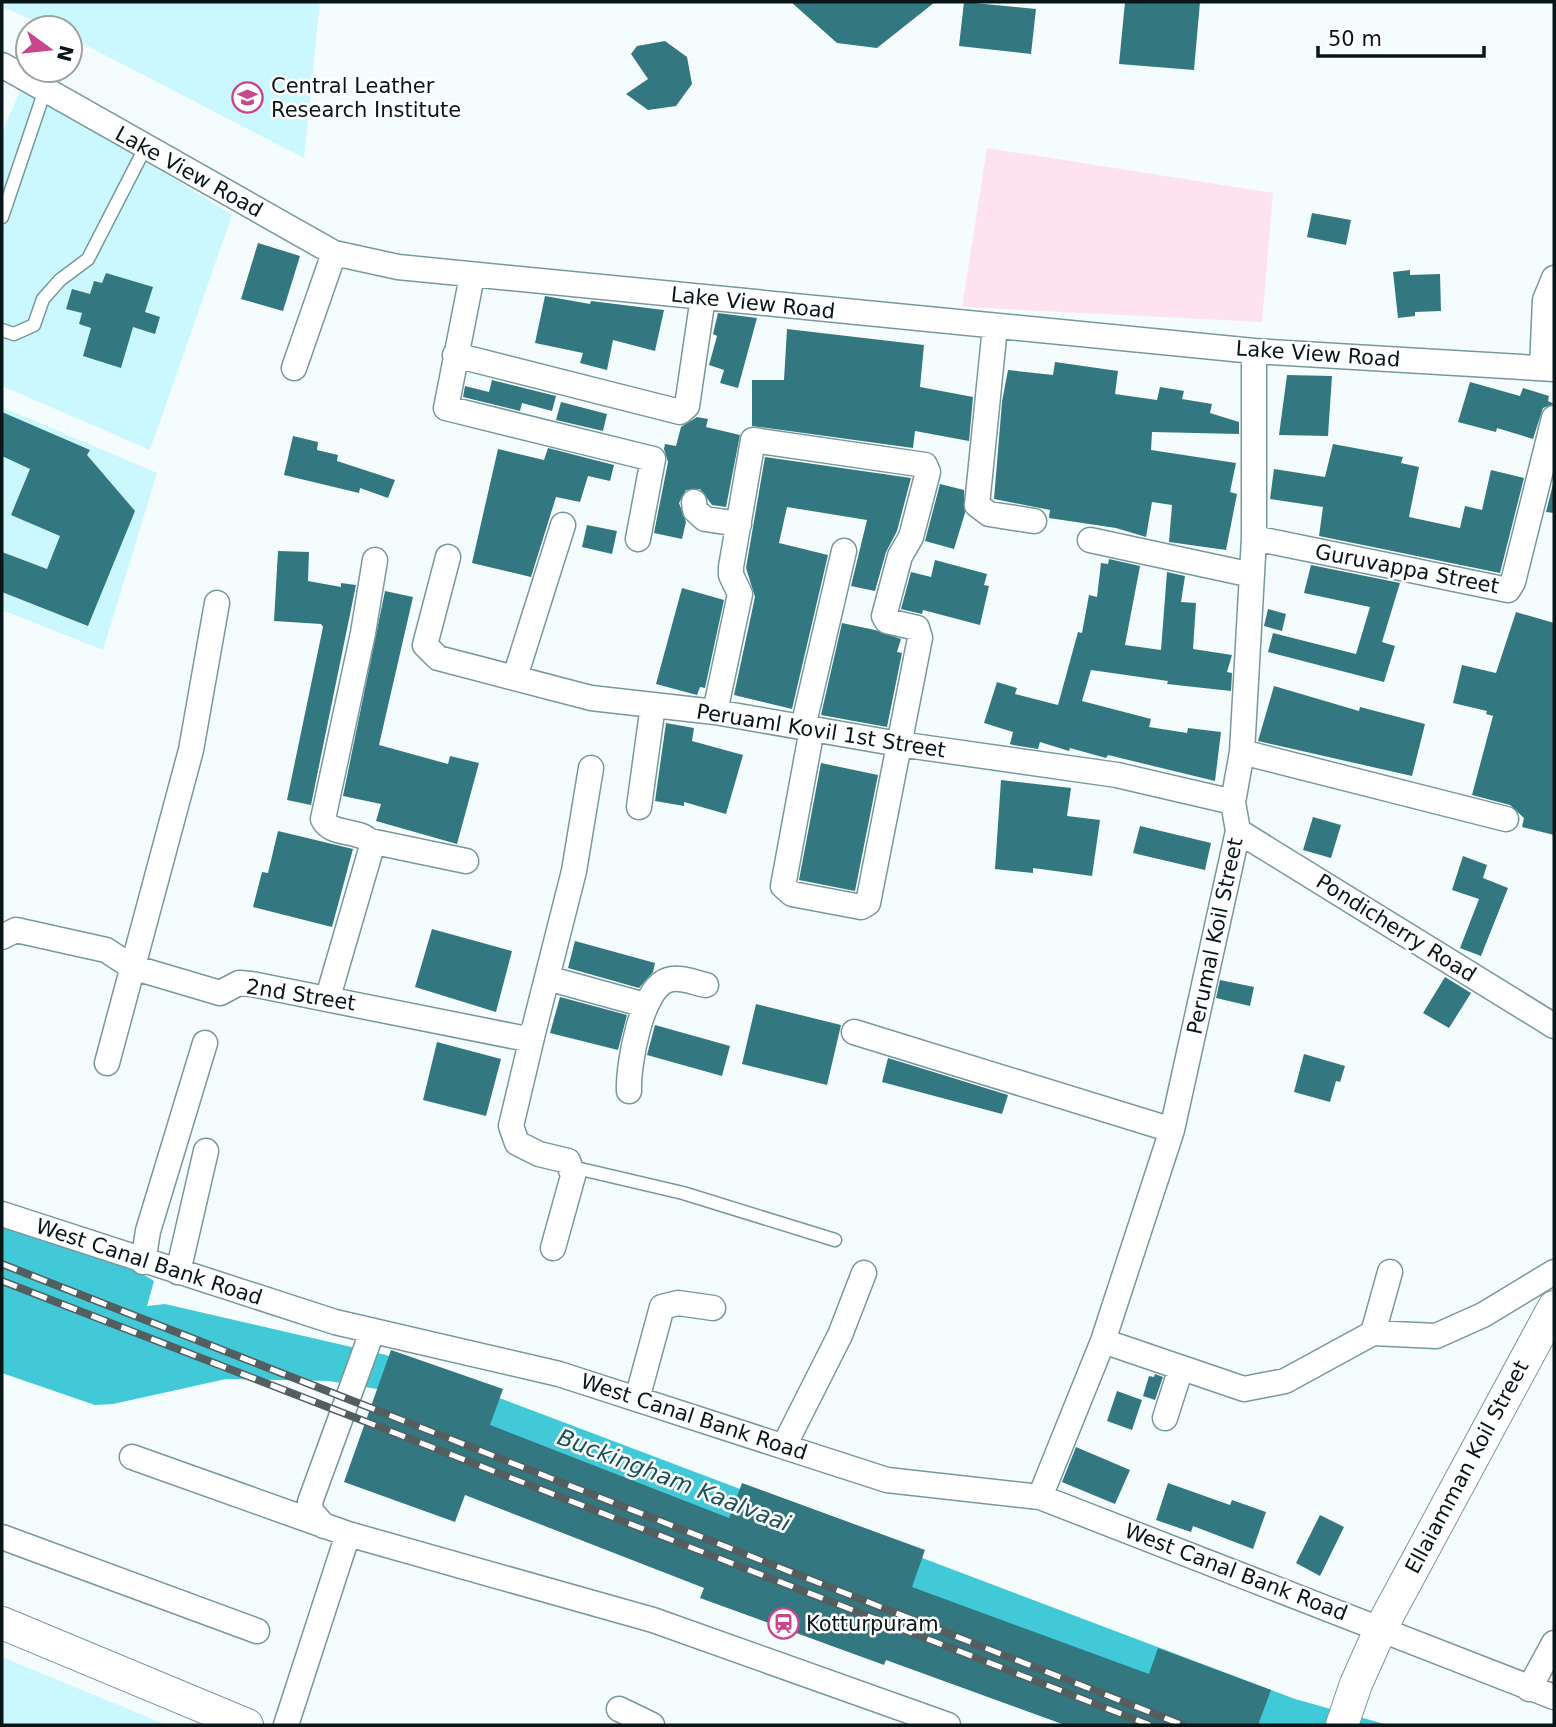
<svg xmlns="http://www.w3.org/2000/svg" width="1556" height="1727" font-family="'DejaVu Sans',sans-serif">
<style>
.built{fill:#cbf8fe}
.green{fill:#fee3ee}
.water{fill:#41c9d8}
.building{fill:#337880}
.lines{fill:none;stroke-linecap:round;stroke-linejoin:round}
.service-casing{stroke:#77989c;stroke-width:15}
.minor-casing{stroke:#77989c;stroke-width:27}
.tertiary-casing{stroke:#77989c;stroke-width:34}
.service{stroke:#fff;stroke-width:12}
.minor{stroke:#fff;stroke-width:24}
.tertiary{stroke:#fff;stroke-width:32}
.rail-casing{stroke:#535e60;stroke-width:8}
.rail{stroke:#fff;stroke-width:5;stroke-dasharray:16;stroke-linecap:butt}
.labels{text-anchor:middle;stroke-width:5;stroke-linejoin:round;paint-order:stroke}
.poi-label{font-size:21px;fill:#091618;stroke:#fff;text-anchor:start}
.street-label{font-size:21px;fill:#091618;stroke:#fff}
.water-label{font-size:23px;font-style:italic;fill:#185157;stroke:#fff}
</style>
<rect width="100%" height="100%" fill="#f5fcfd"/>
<!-- built -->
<path class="built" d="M2,2H320L304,158L70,37V28H52L2,7Z
M23,84L232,215L150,450L2,386V133Z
M2,407L157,473L103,650L2,610Z
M2,1657L167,1725H2Z"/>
<!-- green -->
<path class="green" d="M987,148L1273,193L1262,322L962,307Z"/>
<!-- water -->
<path class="water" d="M2,1226L136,1270L154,1281L147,1306L165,1304L386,1355L1295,1699L1388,1725H1217L407,1394L329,1381L226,1379L113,1404L95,1405L2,1373Z"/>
<!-- building -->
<path class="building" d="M791,2H935L877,48L837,43Z
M964,2L1036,9L1031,54L959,46Z
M1125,2H1200L1194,70L1119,64Z
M665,41L687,57L692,84L676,106L648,110L626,94L648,79L631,54L637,46Z
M1312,213L1351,220L1346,245L1307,237Z
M258,243L300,256L283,311L241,299Z
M1410,270V275L1440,274L1441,311L1415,312V316L1398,318L1393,272Z
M106,273L153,287L145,312L160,317L155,334L133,327L121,368L83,356L91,328L79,324L82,313L66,309L72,289L90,294L94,281L102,283Z
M545,296L590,304L591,301L664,310L655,351L613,340L607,370L580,363L583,353L535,343Z
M718,313L757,318L738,388L720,383L724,370L709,365L717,336L713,334Z
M787,329L924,345L920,387L973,397L969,441L915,431L913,448L752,426V380H784Z
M1055,362L1118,371L1115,394L1157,400L1160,387L1184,391L1182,399L1212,404L1210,413L1239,422V434L1152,432L1151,450L1236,463L1230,492L1237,494L1226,550L1169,542L1172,505L1152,502L1146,537L1116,528L1049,518L1050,510L994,499L1002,402L1008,370L1053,375Z
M1287,375L1332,376L1328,436L1279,435Z
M492,380L556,396L552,411L522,403L520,411L463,397L465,386L489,392Z
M1470,382L1520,396L1523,388L1549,396L1548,401L1554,404L1543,408L1533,439L1497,428L1496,432L1458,422Z
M561,402L607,414L603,431L556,420Z
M2,412L90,450L87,455L135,511L88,626L2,592V552L47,569L60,536L11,515L30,469L2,456Z
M697,417L708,419L706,427L740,435L726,507L712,505L700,489L686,490L679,503L686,522L682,539L654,533L668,462L664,449L665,444L676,446L681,427Z
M293,436L318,442L317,450L338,455L337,461L395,480L388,498L360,488L359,493L284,475Z
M1333,444L1403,457L1401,463L1419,467L1409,517L1460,528L1465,506L1482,510L1491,470L1524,478L1500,573L1319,536L1323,507L1270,499L1274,469L1325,477Z
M548,448L614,465L610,481L588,476L580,502L556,497L531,577L472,563L498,449L544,460Z
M765,457L911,478L897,531L886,552L875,591L851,586L867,520L787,507L779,543L828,555L792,709L734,695L755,597L746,568Z
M940,484L964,490L965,513L954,549L925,541Z
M1553,484L1554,485V513L1546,512Z
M587,525L617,531L612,554L582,547Z
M278,551L309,552L308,581L341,587V583L356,585L311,805L287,800L323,627L321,624L274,621Z
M1109,559L1140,566L1125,645L1161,650L1167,572L1185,576L1181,602L1196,603L1193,649L1232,655L1227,672L1232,673L1231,691L1167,684L1168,681L1091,670L1082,701L1151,719L1149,727L1187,733L1188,728L1221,732L1215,781L1108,755L1106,758L1070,748L1069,751L1040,742L1038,749L1013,745L1010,744L1013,732L984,723L997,682L1017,688L1015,694L1058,705L1078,632L1082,633L1089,595L1097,597L1101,563L1108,564Z
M935,560L987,574L984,585L989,586L980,625L923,610L922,614L901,609L911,572L931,577Z
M1311,565L1400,583L1382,642L1395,646L1384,682L1268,652L1273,633L1356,654L1370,607L1304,593Z
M682,588L724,600L705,688L700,687L697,695L656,684Z
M385,591L413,597L379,745L448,764L450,756L479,763L457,844L376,821L381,804L343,796Z
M1268,609L1286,614L1282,631L1264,626Z
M1516,612L1554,623V835L1522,827L1524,818L1510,805L1472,795L1493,716L1486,714L1487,711L1453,703L1462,665L1496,673Z
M842,623L875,630L901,639L897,652L902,653L887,727L821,715Z
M1274,686L1359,711L1360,707L1425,724L1412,776L1258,741Z
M666,723L694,728L692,741L743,755L726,814L684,802V806L655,801Z
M821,763L878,775L855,891L799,880Z
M1001,780L1071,788L1067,816L1100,820L1092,876L1033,868V873L995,869Z
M1313,817L1341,825L1331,858L1303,850Z
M1140,826L1211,843L1205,870L1133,853Z
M278,831L353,849L332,927L253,907L262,872L268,873Z
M1463,856L1487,865L1483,878L1508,888L1481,956L1460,948L1479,899L1452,890Z
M432,929L512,951L496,1012L415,987Z
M575,941L655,963L653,972L639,988L568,968Z
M1445,977L1471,993L1449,1028L1423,1013Z
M1220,980L1254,987L1250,1006L1216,998Z
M560,997L627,1015L618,1050L550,1033Z
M756,1004L841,1025L827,1085L742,1064Z
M655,1025L730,1046L722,1076L647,1055Z
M437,1042L501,1059L486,1116L423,1100Z
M1304,1054L1345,1066L1340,1082L1336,1081L1330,1102L1294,1092Z
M888,1058L1008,1095L1002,1114L882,1082Z
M391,1350L503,1389L490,1425L729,1518L742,1483L925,1550L912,1587L1149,1674L1158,1648L1271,1690L1258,1725H1065L886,1660L884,1665L700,1598L704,1588L465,1495L455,1522L344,1482Z
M1155,1374L1163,1377L1155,1400L1143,1396L1149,1376L1154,1377Z
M1117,1391L1142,1400L1132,1430L1107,1421Z
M1076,1447L1130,1470L1115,1504L1062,1482Z
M1168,1483L1230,1505L1232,1500L1266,1512L1253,1549L1193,1526L1191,1532L1156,1520Z
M1320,1515L1344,1527L1320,1576L1296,1563Z"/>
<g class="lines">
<defs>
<path id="service" d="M2,217L45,90
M2,330L14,334L34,325L43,299L60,280L88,259L145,148
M572,1167L683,1193L835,1240"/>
<path id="minor" d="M2,65L334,253L398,267L1254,351L1554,369
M472,276L446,408L653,459L638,539
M995,327L977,505L989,514L1034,521
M455,355L680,412L687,406L703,297
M294,368L334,253
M1542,368L1545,300L1554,278
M694,502L695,510L705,519L739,524
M1254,538L1508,590L1513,582L1554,418
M1090,540L1252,575
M448,557L425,645L438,658L591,698L715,712L899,744L1117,775L1233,802
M515,677L563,525
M715,712L740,594L731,575V567L753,440L925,465L928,472L911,537L900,556L884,616L887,621L917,628L920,638L868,903L861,907L792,894L783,886L812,729
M803,727L844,551
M1242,752L1506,819
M639,807L653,705
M1238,831L1554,1026
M370,841L466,861
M2,937L16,930L106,950L132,967L220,993L239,983L251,984L527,1039L534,1029L574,871L591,768
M547,978L645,1005
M328,997L372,846C365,827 332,838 323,819L363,633L375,560
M534,1029L511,1126L517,1143L539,1154L568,1161L573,1176L553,1248
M854,1032L1172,1130
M107,1063L191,750L217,603
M629,1091C628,1065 641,988 668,980C679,976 695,983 706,985
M2,1214L335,1322L559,1374L887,1480L1040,1497L1554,1697
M143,1262L148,1231L205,1043
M178,1272L206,1151
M1373,1333L1390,1272
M1103,1341L1244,1389L1285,1381L1373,1333L1436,1336L1483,1315L1554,1272
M637,1399L662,1307L678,1303L713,1308
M1165,1418L1181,1368
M784,1446L840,1335L864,1273
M132,1457L348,1534L653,1620L948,1725
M1040,1497L1103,1341L1172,1130L1238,831L1233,802L1242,752L1254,538V351
M324,1526L311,1511L310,1502L372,1332
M2,1537L257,1631
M1529,1689L1554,1643
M619,1709L652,1725
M286,1725L348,1534"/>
<path id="tertiary" d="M2,1623L247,1725
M1342,1725L1356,1684L1381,1628L1554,1307"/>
</defs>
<!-- service casing -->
<use href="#service" class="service-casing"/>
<!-- minor casing -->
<use href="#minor" class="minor-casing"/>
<!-- tertiary casing -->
<use href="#tertiary" class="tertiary-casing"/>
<!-- service -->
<use href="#service" class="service"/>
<!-- minor -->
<use href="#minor" class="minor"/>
<!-- tertiary -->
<use href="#tertiary" class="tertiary"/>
<defs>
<path id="rail" d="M2,1264L1183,1725
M2,1281L1150,1725"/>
</defs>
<!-- rail casing -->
<use href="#rail" class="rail-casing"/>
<!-- rail -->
<use href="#rail" class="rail"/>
</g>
<!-- icons -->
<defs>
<symbol id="university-ring" viewBox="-11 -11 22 22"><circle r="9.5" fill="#fff" stroke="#c9468c" stroke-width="1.5"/><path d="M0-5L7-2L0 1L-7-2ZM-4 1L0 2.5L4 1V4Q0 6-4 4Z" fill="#c9468c"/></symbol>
<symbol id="station-ring" viewBox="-11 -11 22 22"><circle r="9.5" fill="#fff" stroke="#c9468c" stroke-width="1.5"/><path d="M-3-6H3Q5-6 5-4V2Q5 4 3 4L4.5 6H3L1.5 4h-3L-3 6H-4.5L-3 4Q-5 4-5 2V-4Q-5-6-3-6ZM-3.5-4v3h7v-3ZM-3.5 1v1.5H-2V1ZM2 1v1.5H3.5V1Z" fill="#c9468c"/></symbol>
</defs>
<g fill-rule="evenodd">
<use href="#university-ring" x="230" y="80" width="35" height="35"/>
<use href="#station-ring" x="766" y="1606" width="35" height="35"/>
</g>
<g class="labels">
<!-- poi labels -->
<g class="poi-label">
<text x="271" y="93">Central Leather<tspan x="271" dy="24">Research Institute</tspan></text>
<text x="806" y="1631">Kotturpuram</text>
</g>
<!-- street labels -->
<g class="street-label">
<text transform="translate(189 172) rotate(29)" y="7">Lake View Road</text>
<text transform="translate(753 303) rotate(6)" y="7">Lake View Road</text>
<text transform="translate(1318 354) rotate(4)" y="7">Lake View Road</text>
<text transform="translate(1407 569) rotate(11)" y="7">Guruvappa Street</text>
<text transform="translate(821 731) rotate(9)" y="7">Peruaml Kovil 1st Street</text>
<text transform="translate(1396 928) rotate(32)" y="7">Pondicherry Road</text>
<text transform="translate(1215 936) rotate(-78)" y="7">Perumal Koil Street</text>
<text transform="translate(301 995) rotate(9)" y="7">2nd Street</text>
<text transform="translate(149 1262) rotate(18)" y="7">West Canal Bank Road</text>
<text transform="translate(694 1417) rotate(18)" y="7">West Canal Bank Road</text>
<text transform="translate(1467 1467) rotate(-62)" y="7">Ellaiamman Koil Street</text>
<text transform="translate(1236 1572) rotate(21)" y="7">West Canal Bank Road</text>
</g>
<!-- water labels -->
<g class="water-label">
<text transform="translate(674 1480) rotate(21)" y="8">Buckingham Kaalvaai</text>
</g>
</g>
<!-- border -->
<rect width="1556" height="1727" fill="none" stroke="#091618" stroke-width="7"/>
<!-- north arrow -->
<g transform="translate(49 49) rotate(105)"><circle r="33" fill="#ffffff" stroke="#9da2a3" stroke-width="2"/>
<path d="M0-5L12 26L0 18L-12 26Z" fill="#c9468c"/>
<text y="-10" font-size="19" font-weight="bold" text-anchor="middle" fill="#091618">N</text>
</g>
<!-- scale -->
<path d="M1318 46v10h166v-10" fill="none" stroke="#091618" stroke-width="3.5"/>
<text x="1328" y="46" font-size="21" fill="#091618" stroke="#ffffff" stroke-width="5" paint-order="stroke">50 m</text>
</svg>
